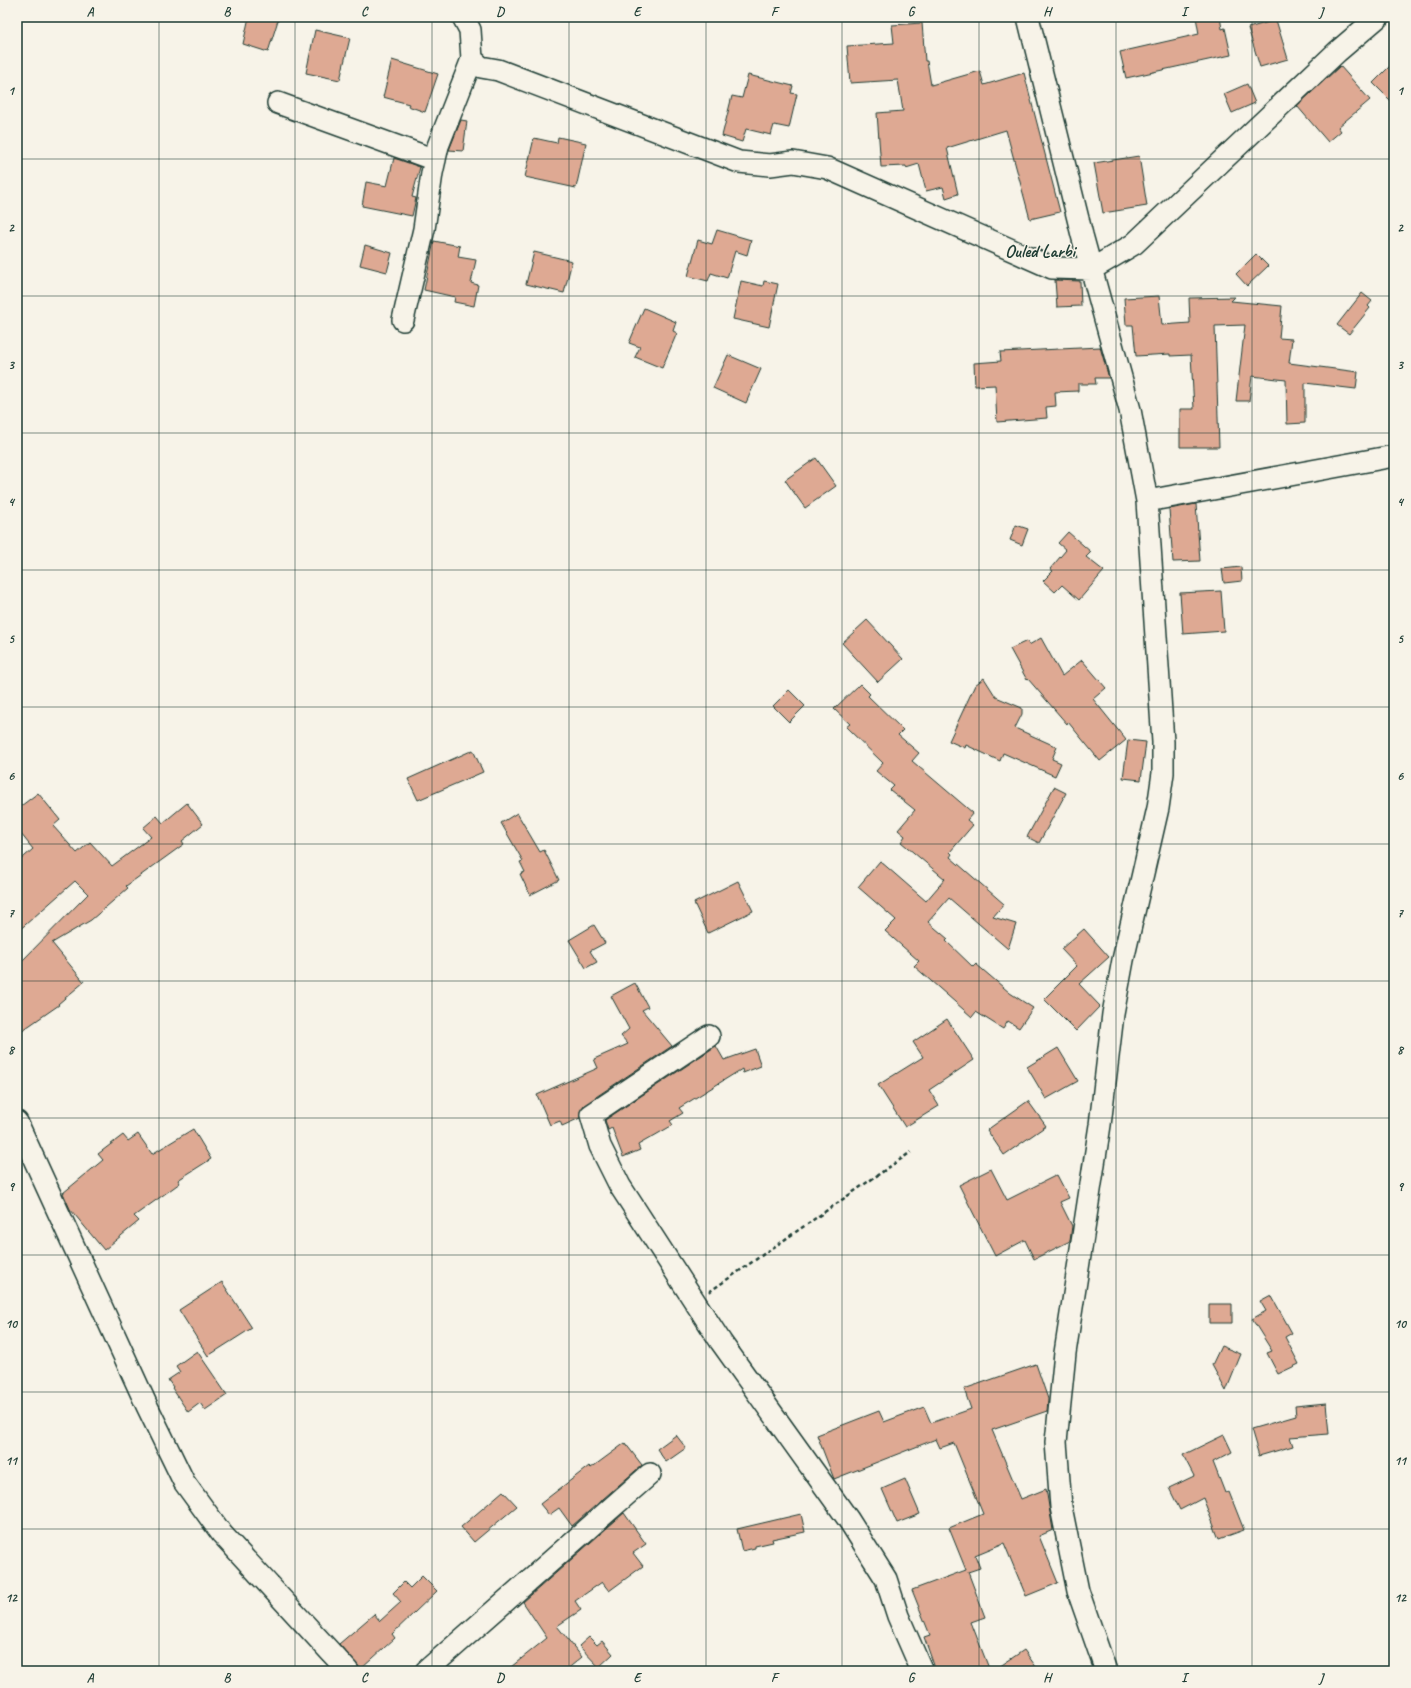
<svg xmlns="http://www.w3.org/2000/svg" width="1411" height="1688" font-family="Caveat,sans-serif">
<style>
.building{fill:#dea993;stroke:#1f3d34}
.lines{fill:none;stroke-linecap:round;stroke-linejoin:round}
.minor-casing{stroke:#1f3d34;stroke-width:24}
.path{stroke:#1f3d34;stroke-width:2.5;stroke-dasharray:4 3;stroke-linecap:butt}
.minor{stroke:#f7f3e8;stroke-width:21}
.grid{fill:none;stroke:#1f3d34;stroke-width:1;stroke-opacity:0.55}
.labels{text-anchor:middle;stroke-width:3;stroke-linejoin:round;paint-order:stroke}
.quarter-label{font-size:18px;font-weight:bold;fill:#1f3d34;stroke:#f7f3e8}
.neatline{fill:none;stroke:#1f3d34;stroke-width:1.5}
.grid-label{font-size:13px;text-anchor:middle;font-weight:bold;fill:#1f3d34}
</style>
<rect width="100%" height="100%" fill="#f7f3e8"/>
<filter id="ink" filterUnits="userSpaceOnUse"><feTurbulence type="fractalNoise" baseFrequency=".025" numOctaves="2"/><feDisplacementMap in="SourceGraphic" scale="8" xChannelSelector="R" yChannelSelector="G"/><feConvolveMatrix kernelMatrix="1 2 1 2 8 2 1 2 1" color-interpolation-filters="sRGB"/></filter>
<g filter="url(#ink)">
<!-- building -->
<path class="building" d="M249,17H279L268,52L243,44Z
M1196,17H1220L1222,29L1225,28L1231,55L1126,78L1120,52L1199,34Z
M1276,20L1288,59L1260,67L1248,28Z
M922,23L925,61H927L931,85L980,71L984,85L1024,73L1060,212L1030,219L1006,130L947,148L958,194L946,198L943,187L926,191L919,164L906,168V166L881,167L877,113L903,111L898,80L850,83L847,46L894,43L892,25Z
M315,30L350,38L340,80L306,73Z
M392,60L438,74L425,112L408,106L409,104L383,97Z
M1394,62V104L1373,83Z
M1340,66L1370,100L1338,127L1341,131L1328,142L1297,106Z
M748,75L793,86L791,93L797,94L789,128L774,125L771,135L746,129L742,142L722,136L732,96L742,98Z
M1247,84L1255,103L1232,113L1224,94Z
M461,120L467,121L463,151L449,150Z
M558,137L586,143L576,188L525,177L534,138L557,143Z
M1139,156L1147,206L1103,213L1094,163Z
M394,158L420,167L412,197L416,198L412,216L362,206L366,182L387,186Z
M717,230L751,240L747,255L735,251L727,278L711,273L708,281L688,276L698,240L712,244Z
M434,241L460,246L458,257L476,260L471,283L478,285L474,306L454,302L455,297L424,290Z
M365,245L392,253L387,272L360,265Z
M534,252L572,261L564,293L526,284Z
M1256,254L1268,266L1247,286L1236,274Z
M1055,280L1080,281L1081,306L1057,307Z
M741,281L763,286L764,281L778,284L769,327L733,319Z
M1362,293L1372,301L1368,306L1370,308L1349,334L1337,325Z
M1159,296L1162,325L1190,323L1189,298L1235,297L1231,301L1282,306L1279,338L1292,339L1289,363L1358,372L1356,389L1305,383V423L1287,424L1286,380L1252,376L1249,401H1236L1245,325L1215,326L1219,447H1180V409H1194L1191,355L1170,356V354L1136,356L1133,325H1126L1124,298Z
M644,308L676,322L673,331L677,333L662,368L635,357L640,347L629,343Z
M1100,347L1109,378H1095L1096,384H1078V391L1055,392L1056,406L1046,407L1047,418L997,422L995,385L975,386L974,363L1001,361L1000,352Z
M728,355L761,369L746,403L713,388Z
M816,458L836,486L805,508L785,480Z
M1196,504L1200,561L1173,562L1169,509Z
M1016,525L1028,529L1022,545L1010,540Z
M1068,532L1091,552L1086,557L1104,571L1079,600L1062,585L1055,592L1043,581L1053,571L1050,569L1066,550L1058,543Z
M1241,567L1242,581L1224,583L1222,569Z
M1221,591L1224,631L1183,634L1180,593Z
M867,620L903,659L878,682L842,643Z
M1041,638L1062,676L1082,660L1106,688L1093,699L1126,740L1100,761L1068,722L1067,724L1028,679L1027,680L1010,649L1027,641L1029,645Z
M984,678L996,697L1022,708V714L1015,728L1057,747L1052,759L1061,763L1055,776L1003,753L1000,761L966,745L965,748L949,741L975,685Z
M860,684L870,694L868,696L903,730L898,735L919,753L912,761L973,813L967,820L973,825L950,852L952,854L950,857L1004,904L993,917L1016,924L1008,949L949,898L928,922L948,939L946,941L973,967L976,964L1010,993L1033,1008L1019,1028L1008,1021L1003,1029L976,1012L972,1017L914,966L919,961L885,931L896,920L858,887L880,861L926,901L945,879L901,842L905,836L898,830L915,810L890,790L894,786L876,771L883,763L846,727L850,724L834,709Z
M789,690L805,706L789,722L773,706Z
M1128,740L1146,742L1141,780L1123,778Z
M473,750L483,772L418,800L408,779Z
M1054,787L1066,793L1039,843L1027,837Z
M38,793L60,820L53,826L77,853L90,842L112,866L151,837L143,828L157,816L163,823L187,803L203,824L182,841L184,844L126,886L128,888L91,920L52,943L84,982L58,1004L59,1005L17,1034V966L88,894L75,881L17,932V863L33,849L17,829V809Z
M517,813L540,852L544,850L559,880L530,895L520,874L525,872L520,862L523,861L501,823Z
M738,881L753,911L708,933L694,903Z
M594,925L605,943L590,951L597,962L586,968L569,940Z
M1084,929L1109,957L1079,984L1100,1006L1076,1031L1044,999L1077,966L1061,949Z
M635,983L648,1007L642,1010L672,1046L584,1105L580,1111V1118L562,1126L560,1121L550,1125L537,1095L598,1068L594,1059L628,1044L621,1036L629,1029L611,996Z
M947,1019L974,1060L929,1090L939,1106L905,1127L878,1085L923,1057L913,1042Z
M716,1046L724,1060L755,1049L761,1066L743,1073L742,1069L679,1108L683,1113L670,1121L673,1125L638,1145L640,1150L623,1157L612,1128L608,1130L605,1120Z
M1058,1048L1078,1081L1046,1099L1027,1067Z
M1028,1101L1046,1126L1004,1155L987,1130Z
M193,1129L211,1159L178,1180L180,1183L134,1216L139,1221L104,1250L70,1209L63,1193L103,1160L98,1154L123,1135L128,1141L138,1134L152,1154Z
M991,1169L1007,1200L1057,1175L1069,1198L1060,1202L1072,1226L1070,1241L1034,1259L1025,1240L995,1256L959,1185Z
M222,1282L252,1328L208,1356L179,1310Z
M1271,1295L1292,1333L1285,1337L1299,1364L1278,1374L1267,1353L1272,1351L1252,1319L1266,1311L1260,1301Z
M1209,1304H1232V1323H1209Z
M1221,1346L1241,1354L1226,1391L1212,1365Z
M197,1351L227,1395L205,1410L200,1403L188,1412L172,1388L173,1387L168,1380L180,1372L176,1366Z
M1036,1364L1048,1399L1047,1411L992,1430L1021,1499L1046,1489L1053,1530L1039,1536L1058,1583L1026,1596L1004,1543L975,1555L980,1568L968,1572L985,1617L971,1622L990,1671H936L924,1637L930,1635L912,1590L966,1570L949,1528L983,1514L954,1443L940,1448L936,1439L834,1479L817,1435L879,1411L884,1422L924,1407L931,1423L971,1409L964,1389Z
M1326,1403L1329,1434L1290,1437L1293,1446L1259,1456L1251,1429L1296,1416L1295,1406Z
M676,1435L686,1448L666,1462L657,1449Z
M1224,1435L1232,1452L1213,1462L1225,1493L1229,1492L1244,1530L1219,1539L1203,1498L1180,1510L1169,1488L1194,1476L1183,1455Z
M625,1443L642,1465L572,1526L559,1508L549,1515L540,1504L589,1466L591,1468Z
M905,1479L920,1514L897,1523L882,1489Z
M503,1491L517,1506L474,1542L461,1527Z
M624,1513L646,1544L633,1553L643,1566L609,1591L602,1582L575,1601L581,1610L557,1626L582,1657L565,1671H506L547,1638L523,1602Z
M801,1514L805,1532L772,1539L773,1542L755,1546V1548L742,1551L737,1529Z
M422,1576L437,1591L392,1634L395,1638L361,1669L339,1644L374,1614L380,1621L401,1602L393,1593L404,1582L410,1588Z
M589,1637L597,1645L602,1641L613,1654L599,1667L579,1646Z
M1024,1650L1039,1671H993Z"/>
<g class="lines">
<defs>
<path id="minor" d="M463,17L470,30L472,59L481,67L498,70L739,162L770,165L793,162L827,168L1052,268L1092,269L1134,244L1337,52L1378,17
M1028,17L1082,235L1130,410L1147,501L1163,742V773L1158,808L1123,960L1113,1014L1100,1125L1065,1353L1056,1442L1061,1507L1078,1591L1106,1671
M278,103L435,160
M403,320L424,229L432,173L438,146L472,59
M1147,501L1394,456
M709,1036L591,1115L600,1146L620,1186L721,1342L848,1519L886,1579L898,1616L922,1671
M17,1122L147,1406L184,1482L222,1534L348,1671
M426,1671L650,1474"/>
</defs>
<!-- minor casing -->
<use href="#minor" class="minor-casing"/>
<!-- path -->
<path class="path" d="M709,1292L911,1152"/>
<!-- minor -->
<use href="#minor" class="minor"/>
</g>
</g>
<!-- grid -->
<path class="grid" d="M159,17V1671M295,17V1671M432,17V1671M569,17V1671M706,17V1671M842,17V1671M979,17V1671M1116,17V1671M1252,17V1671M17,159H1394M17,296H1394M17,433H1394M17,570H1394M17,707H1394M17,844H1394M17,981H1394M17,1118H1394M17,1255H1394M17,1392H1394M17,1529H1394"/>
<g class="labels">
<!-- quarter labels -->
<g class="quarter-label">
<text x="1040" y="257">Ouled Larbi</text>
</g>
</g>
<!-- margin -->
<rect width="1411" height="1688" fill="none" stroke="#f7f3e8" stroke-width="44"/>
<rect x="22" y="22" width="1367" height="1644" class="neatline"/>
<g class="grid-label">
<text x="90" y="16">A</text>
<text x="227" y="16">B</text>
<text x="364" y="16">C</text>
<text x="500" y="16">D</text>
<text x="637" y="16">E</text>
<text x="774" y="16">F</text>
<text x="911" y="16">G</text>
<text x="1047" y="16">H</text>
<text x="1184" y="16">I</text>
<text x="1321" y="16">J</text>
<text x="11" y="95">1</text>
<text x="1400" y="95">1</text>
<text x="11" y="232">2</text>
<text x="1400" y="232">2</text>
<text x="11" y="369">3</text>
<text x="1400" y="369">3</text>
<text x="11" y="506">4</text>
<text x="1400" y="506">4</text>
<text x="11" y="643">5</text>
<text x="1400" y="643">5</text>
<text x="11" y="780">6</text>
<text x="1400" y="780">6</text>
<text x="11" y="917">7</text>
<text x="1400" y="917">7</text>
<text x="11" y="1054">8</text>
<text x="1400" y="1054">8</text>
<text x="11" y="1191">9</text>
<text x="1400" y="1191">9</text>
<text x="11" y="1328">10</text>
<text x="1400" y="1328">10</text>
<text x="11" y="1465">11</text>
<text x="1400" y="1465">11</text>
<text x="11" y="1602">12</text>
<text x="1400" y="1602">12</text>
<text x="90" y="1682">A</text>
<text x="227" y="1682">B</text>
<text x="364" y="1682">C</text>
<text x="500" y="1682">D</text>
<text x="637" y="1682">E</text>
<text x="774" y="1682">F</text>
<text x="911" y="1682">G</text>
<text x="1047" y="1682">H</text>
<text x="1184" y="1682">I</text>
<text x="1321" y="1682">J</text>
</g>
</svg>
